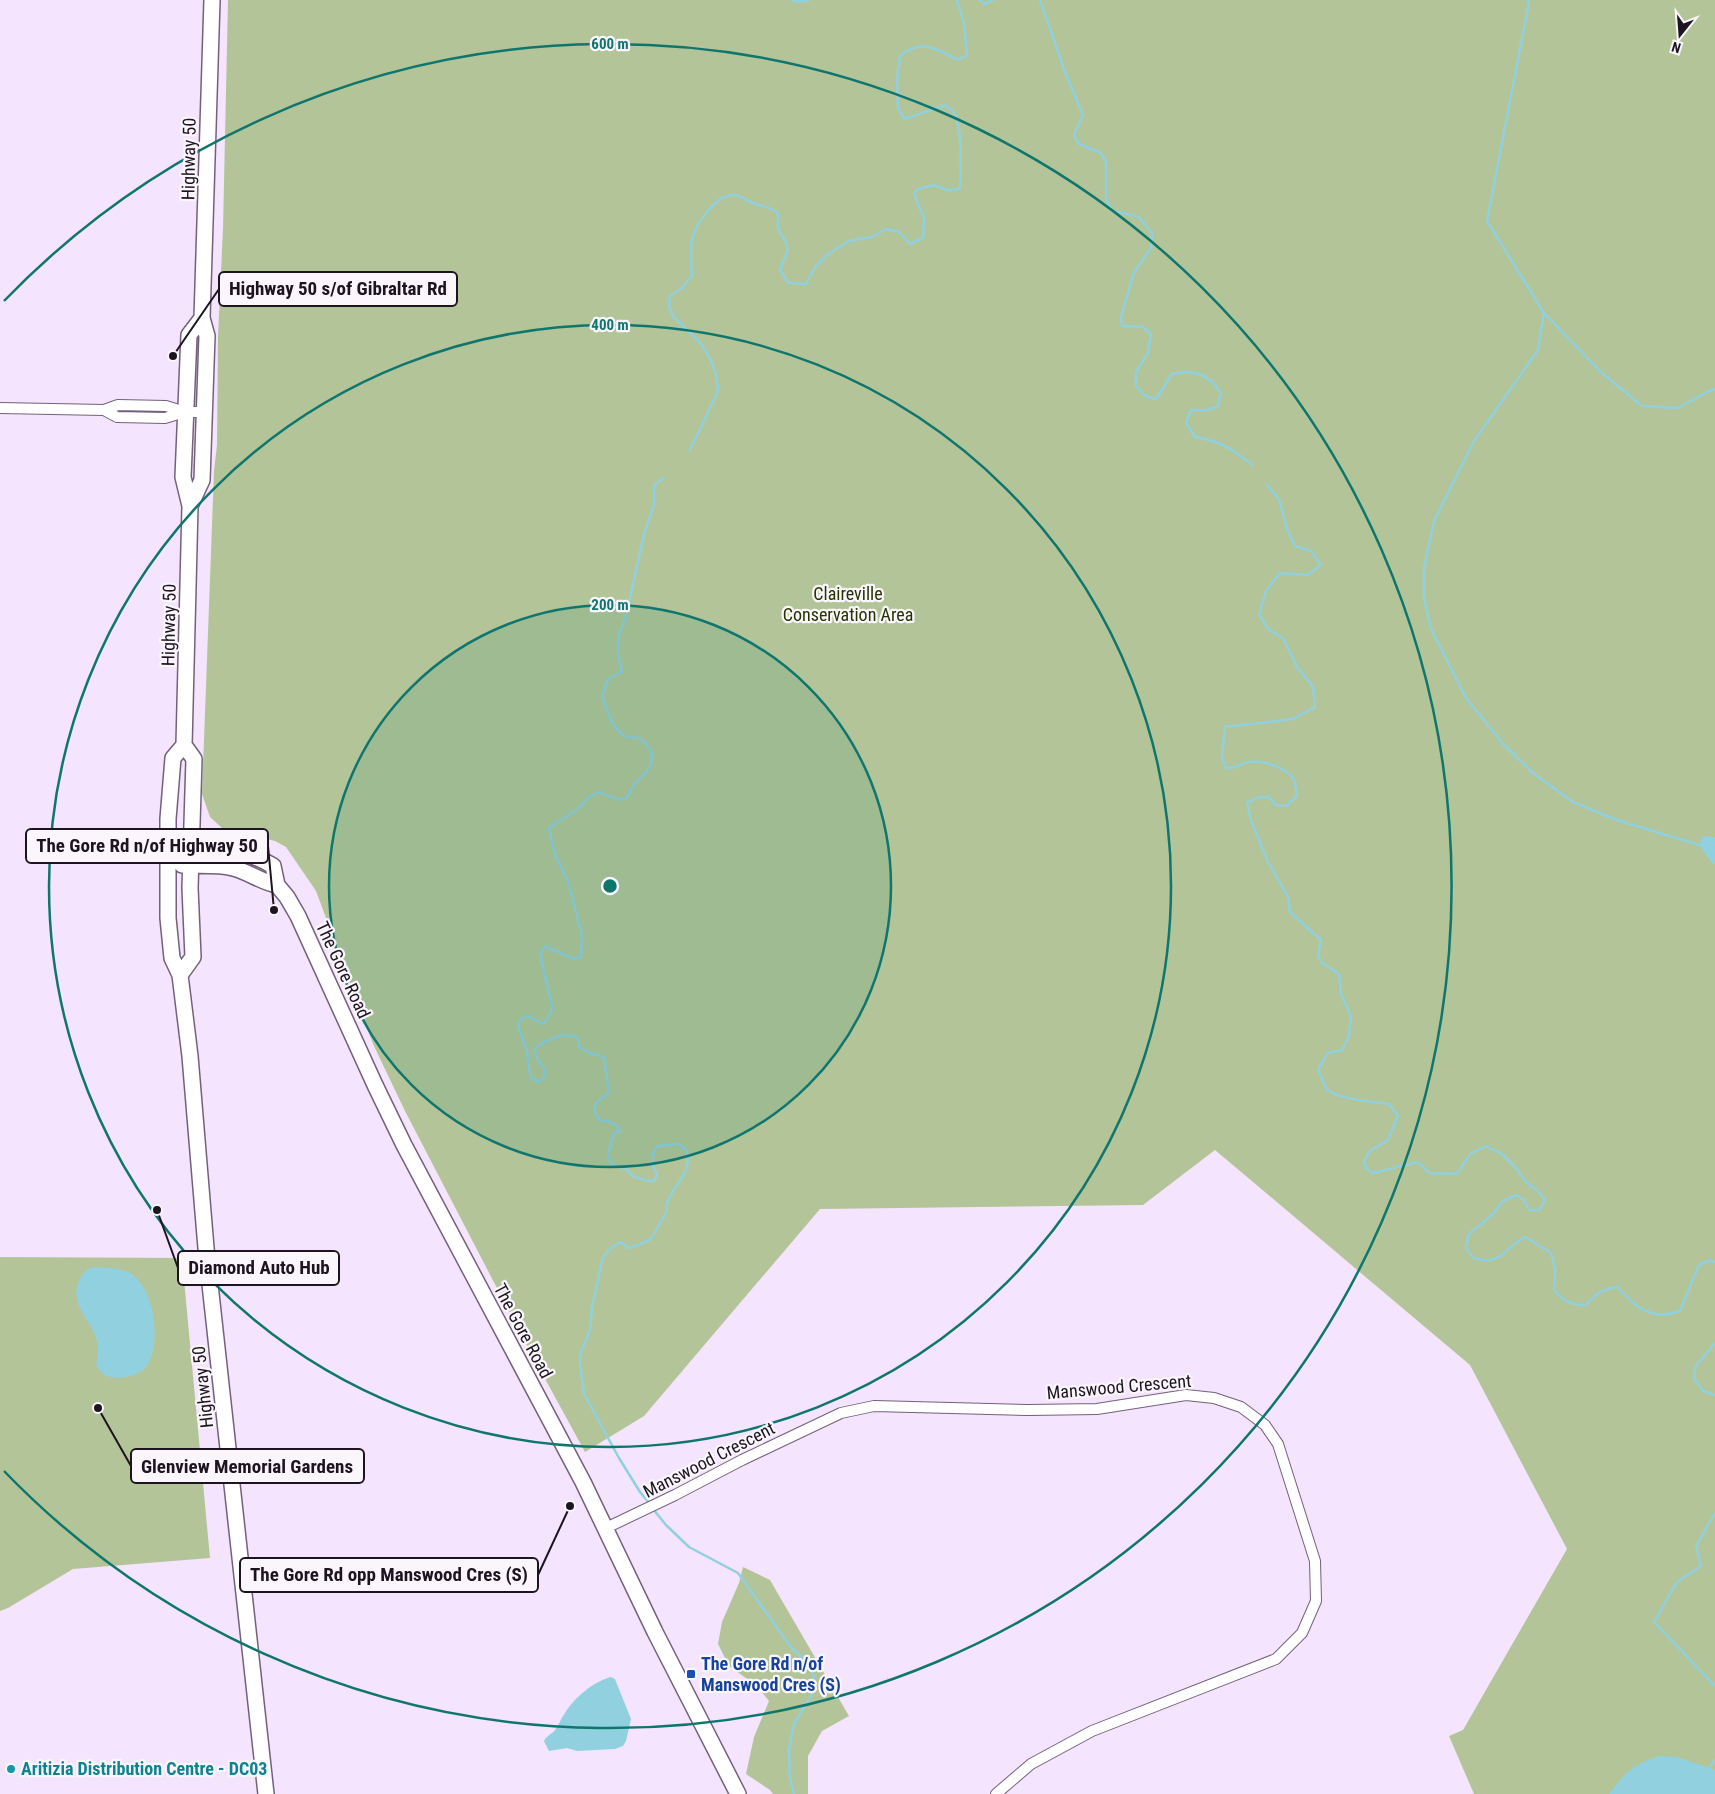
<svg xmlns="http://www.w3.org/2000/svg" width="1715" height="1794" font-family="'Roboto Condensed',sans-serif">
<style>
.green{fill:#b3c598}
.water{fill:#91d0de}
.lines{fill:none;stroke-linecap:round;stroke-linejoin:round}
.stream{stroke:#91d0de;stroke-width:2.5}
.minor-casing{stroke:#73617c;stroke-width:12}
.secondary-casing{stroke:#73617c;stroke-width:18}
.minor{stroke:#fff;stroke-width:10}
.secondary{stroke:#fff;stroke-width:15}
.ring{fill:none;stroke:#0f766e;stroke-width:2.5}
.transit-dot{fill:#1a4fb4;stroke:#faf6fc;stroke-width:2}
.culture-dot{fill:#0f9aa8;stroke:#faf6fc;stroke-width:2}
.labels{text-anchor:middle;stroke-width:4.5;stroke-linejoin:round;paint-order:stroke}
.street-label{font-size:18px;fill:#1c141f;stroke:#faf6fc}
.park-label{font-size:18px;fill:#243300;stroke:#faf6fc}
.transit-label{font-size:18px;font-weight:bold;fill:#164399;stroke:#faf6fc;text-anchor:start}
.culture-label{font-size:18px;font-weight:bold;fill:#0d838f;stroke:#faf6fc;text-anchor:start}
.centre{fill:#0f766e;stroke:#faf6fc;stroke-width:2.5}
.ring-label{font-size:15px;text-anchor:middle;font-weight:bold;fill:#0f766e;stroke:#faf6fc;stroke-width:4.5;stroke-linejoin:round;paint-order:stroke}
.leader{fill:none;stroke:#1c141f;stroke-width:2}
.callout-dot{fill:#1c141f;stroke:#faf6fc;stroke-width:2}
.callout{fill:#faf6fc;stroke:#1c141f;stroke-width:2}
.callout-label{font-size:19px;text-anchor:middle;font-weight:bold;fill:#1c141f}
</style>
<rect width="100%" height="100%" fill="#f4e4fd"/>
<!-- green -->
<path class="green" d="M228,0H1715V1794H1474L1449,1736L1463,1730L1567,1549L1470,1365L1215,1150L1143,1205L820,1209L644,1416L585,1452L526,1344L405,1111L373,1044L316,891L286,847L275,841L222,828L210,817L202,794L214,471L217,445L218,336L223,228Z
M0,1257L182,1258L210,1558L73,1569L8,1608L0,1611Z
M743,1567L770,1580L849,1716L822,1731L808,1756V1794H773L770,1790L746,1774L754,1737L769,1701L757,1686L729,1666L718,1644L722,1622L739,1583Z"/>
<!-- water -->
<path class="water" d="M1703,836L1715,837V864L1712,863L1699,845Z
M92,1267C104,1268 118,1267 130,1273C155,1287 162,1345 146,1367C138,1377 118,1380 107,1376C102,1374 99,1369 96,1365C98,1357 99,1349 97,1341C93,1322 70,1307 78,1284C80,1276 84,1271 92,1267Z
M611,1677L615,1679L631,1719L626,1741L623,1746L615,1749L577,1751L567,1748L549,1751L544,1741C547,1735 551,1735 555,1730C559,1725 561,1718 565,1713C575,1697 593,1682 611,1677Z
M1659,1756L1677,1757L1715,1770V1794H1609C1626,1772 1632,1765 1659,1756Z"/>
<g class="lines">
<!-- stream -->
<path class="stream" d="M792,0L797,2L809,0
M980,0L984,4L993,0
M1040,0L1065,72L1083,115L1074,135L1079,144L1101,153L1106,162V198L1111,210L1139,217L1152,233L1151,248L1134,272L1121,317L1122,326L1143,327L1151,334L1148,353L1136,372V386L1145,396L1156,399L1172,374C1194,369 1209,374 1221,393L1218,406L1208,410H1191L1186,423L1195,437C1223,442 1230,448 1253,465
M1527,0L1529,2L1487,221L1544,313L1602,373L1642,406L1678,408L1713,389L1715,390
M1544,313L1538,350L1474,441L1434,521L1424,568V598L1431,629L1466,698L1504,745L1533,773L1573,802L1617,820L1699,845
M690,450L718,391L716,375L710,358L701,344L673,316L669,307L670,296L682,288L692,275C691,263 690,251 692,240C695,224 717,193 735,195C741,196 748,201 753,203C762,206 770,207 778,213V229L787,244V252L780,270L789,283L806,284L816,266L828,254L849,241L872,237L886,229L899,232L910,244L923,238L924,218L914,194L918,189L934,185L949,191L960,188C961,169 963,129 954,113C952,110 948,107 945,105L905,119L898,109L897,80L900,56C921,38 937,49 958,60L967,55L964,23L957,0
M1266,484L1279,499L1287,529L1295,546L1311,551L1321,565L1307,575L1280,573L1266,591L1259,615L1269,630L1283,638L1297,667L1313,687L1315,707L1293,719L1225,727L1222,758L1226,768C1237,769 1238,764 1248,762C1262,760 1287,767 1294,780C1296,785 1296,791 1297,796L1286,806L1276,805L1269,797H1259L1247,803L1251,820L1267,860L1288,897L1290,912L1321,940L1318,956L1322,963L1339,974L1341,994L1351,1016L1349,1036L1342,1050L1328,1053L1318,1069C1321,1075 1323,1085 1328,1090C1335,1098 1377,1103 1389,1104L1398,1116L1388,1140L1370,1151L1364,1161L1366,1168L1373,1173L1417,1162L1430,1173L1457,1174L1470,1154L1486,1146L1502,1154L1514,1166L1526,1182L1538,1191L1545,1200L1539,1210H1529L1524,1200L1516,1195L1503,1201L1493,1214L1468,1235L1466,1249L1474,1258C1501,1267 1505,1247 1525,1237L1551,1253L1555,1269L1554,1290C1562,1300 1572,1306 1586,1305C1595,1295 1603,1288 1618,1287C1635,1308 1653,1321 1680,1311L1699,1265L1710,1260L1715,1262
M1715,1343L1695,1367L1694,1378L1703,1391L1715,1395
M650,1504L640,1492L619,1458L584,1394L580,1364L581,1352L590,1330L592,1307L603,1257L611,1248L621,1242L628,1248L636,1246L651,1239L666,1213L667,1203L673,1191L686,1171L688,1160L687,1151L679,1144L657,1146C650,1157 651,1163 657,1174L655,1180L649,1181L634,1177L626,1169L616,1166L610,1162L608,1154L614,1133L620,1131C615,1122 609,1121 599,1120L594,1111L596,1103L609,1093L604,1057L590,1053L580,1048L577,1037L562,1035L542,1043L534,1049L538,1061L544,1068V1077L539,1082L532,1079L529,1070L527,1051L518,1026L520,1020L527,1016L543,1024L549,1017L552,1007L540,954L545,946L574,959L581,957L582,936L568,881L555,855L549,828L579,808L588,798L598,792C609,795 614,801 626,799L634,785L651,766L652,753L647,745L641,739L624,736L613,725L602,697L608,679L622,672C617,652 615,638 625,620L644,534L654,505V485L664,478
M653,1509L666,1525L689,1547L738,1573L790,1646L807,1662L814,1677V1691L794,1724L789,1750L790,1778L794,1794
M1715,1513L1696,1546L1701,1566L1677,1582L1654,1622L1715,1686
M1708,1769L1715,1760"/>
<defs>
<path id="minor" d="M0,408L104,410L117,417L165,418L185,412
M104,410L118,405L166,406L185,412H204
M606,1528L675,1495L742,1460L841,1413L874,1406L1028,1410L1097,1409L1186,1395L1214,1398L1241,1407L1265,1425L1278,1444L1315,1561L1316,1601L1302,1633L1276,1659L1092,1731L1031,1764L996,1794"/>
<path id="secondary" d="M190,506L202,480L207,336L202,318L212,0
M184,745L173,758L168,819V918L172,958L180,975L190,1056L206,1248L266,1794
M191,847C222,847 247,850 273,866L277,885L287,897L298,916L375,1085L404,1145L583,1482L655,1632L738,1794
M182,865C199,866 217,864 233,868C249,872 261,882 277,885
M180,975L193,957L190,888L194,759L184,745L190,506L183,477L189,335L202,318"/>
</defs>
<!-- minor casing -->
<use href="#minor" class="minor-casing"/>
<!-- secondary casing -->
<use href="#secondary" class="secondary-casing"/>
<!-- minor -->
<use href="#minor" class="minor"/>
<!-- secondary -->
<use href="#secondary" class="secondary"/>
</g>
<!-- distance rings -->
<circle cx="610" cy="886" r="281" fill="#0f766e" fill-opacity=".12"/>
<g class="ring">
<circle cx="610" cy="886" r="281"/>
<circle cx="610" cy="886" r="561"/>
<path d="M4 301A842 842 0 1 1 4 1471"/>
</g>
<!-- markers -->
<rect class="transit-dot" x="686" y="1669" width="10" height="10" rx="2.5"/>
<circle class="culture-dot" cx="11" cy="1769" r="5"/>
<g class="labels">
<!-- street labels -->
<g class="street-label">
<text transform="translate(189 159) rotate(-89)" y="6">Highway 50</text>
<text transform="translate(169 625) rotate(-89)" y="6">Highway 50</text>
<text transform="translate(343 970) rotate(65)" y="6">The Gore Road</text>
<text transform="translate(523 1331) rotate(62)" y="6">The Gore Road</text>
<text transform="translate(203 1387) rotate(-96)" y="6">Highway 50</text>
<text transform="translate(1119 1387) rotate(-5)" y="6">Manswood Crescent</text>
<text transform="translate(709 1460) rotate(-27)" y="6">Manswood Crescent</text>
</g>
<!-- park labels -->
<g class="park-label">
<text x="848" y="600">Claireville<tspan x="848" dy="21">Conservation Area</tspan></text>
</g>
<!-- transit labels -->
<g class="transit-label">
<text x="701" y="1670">The Gore Rd n/of<tspan x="701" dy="21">Manswood Cres (S)</tspan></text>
</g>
<!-- culture labels -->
<g class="culture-label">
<text x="21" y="1775">Aritizia Distribution Centre - DC03</text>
</g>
</g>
<circle cx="610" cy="886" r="8" class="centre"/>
<g class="ring-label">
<text x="610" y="49">600 m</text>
<text x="610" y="330">400 m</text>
<text x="610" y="610">200 m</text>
</g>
<!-- callouts -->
<path class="leader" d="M173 356L219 289M274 910L268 846M157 1210L178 1268M98 1408L131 1466M570 1506L538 1575"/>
<g class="callout-dot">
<circle cx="173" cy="356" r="5"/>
<circle cx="274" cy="910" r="5"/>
<circle cx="157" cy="1210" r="5"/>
<circle cx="98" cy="1408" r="5"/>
<circle cx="570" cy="1506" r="5"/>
</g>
<g class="callout">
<rect x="219" y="272" width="238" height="34" rx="5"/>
<rect x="26" y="829" width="242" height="34" rx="5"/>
<rect x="178" y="1251" width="161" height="34" rx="5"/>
<rect x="131" y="1449" width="233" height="34" rx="5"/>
<rect x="240" y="1558" width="298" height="34" rx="5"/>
</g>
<g class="callout-label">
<text x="338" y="295">Highway 50 s/of Gibraltar Rd</text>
<text x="147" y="852">The Gore Rd n/of Highway 50</text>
<text x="259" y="1274">Diamond Auto Hub</text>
<text x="247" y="1473">Glenview Memorial Gardens</text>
<text x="389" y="1581">The Gore Rd opp Manswood Cres (S)</text>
</g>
<!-- north arrow -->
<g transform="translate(1680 35) rotate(197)" stroke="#faf6fc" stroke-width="4" paint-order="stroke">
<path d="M0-4L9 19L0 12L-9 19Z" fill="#1c141f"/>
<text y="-8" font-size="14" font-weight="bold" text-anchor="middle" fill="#1c141f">N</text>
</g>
</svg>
